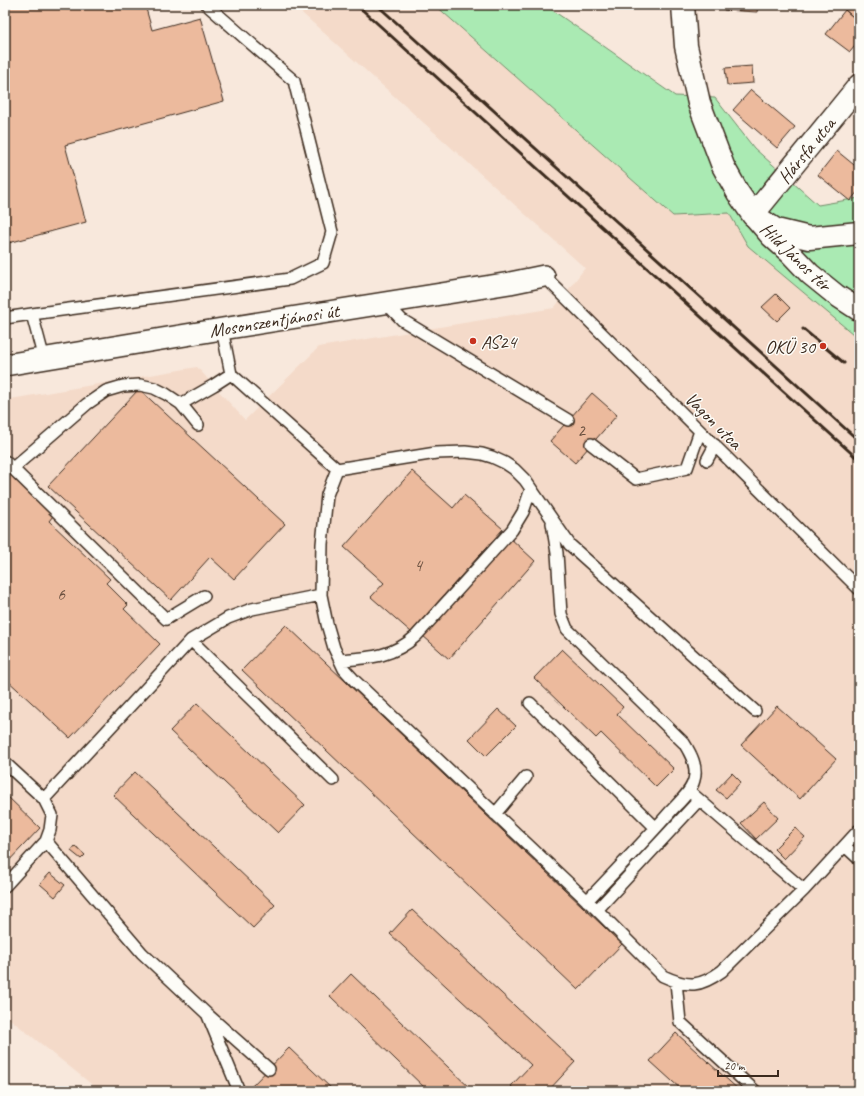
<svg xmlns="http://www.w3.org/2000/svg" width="864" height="1096" font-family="Caveat,sans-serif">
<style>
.built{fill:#f4dac9}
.green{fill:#aaeab3;stroke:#728a68}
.building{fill:#ecba9d;stroke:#3b2a1e}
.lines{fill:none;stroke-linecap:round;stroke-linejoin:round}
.service-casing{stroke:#3b2a1e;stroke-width:14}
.minor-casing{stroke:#3b2a1e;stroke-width:24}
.tertiary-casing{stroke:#3b2a1e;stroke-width:25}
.service{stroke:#fdfcf7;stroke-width:11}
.minor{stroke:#fdfcf7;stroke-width:21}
.tertiary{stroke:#fdfcf7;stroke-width:22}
.rail{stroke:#3b2a1e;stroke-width:3}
.poi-dot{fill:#c8321e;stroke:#fdfcf7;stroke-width:1.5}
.labels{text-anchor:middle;stroke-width:3;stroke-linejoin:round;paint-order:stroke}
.number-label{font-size:17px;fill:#674e3e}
.street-label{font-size:19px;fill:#3b2a1e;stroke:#fdfcf7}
.poi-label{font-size:19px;fill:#3b2a1e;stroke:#fdfcf7;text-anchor:start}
</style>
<rect width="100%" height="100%" fill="#f8e8dc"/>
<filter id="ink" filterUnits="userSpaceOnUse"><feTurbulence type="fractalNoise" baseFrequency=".025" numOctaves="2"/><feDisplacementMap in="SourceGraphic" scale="8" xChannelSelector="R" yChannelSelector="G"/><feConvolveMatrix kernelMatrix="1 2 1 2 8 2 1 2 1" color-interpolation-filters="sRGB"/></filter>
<g filter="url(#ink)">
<!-- built -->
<path class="built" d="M293,5H435L673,216L729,213L748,246L859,339V1091H100L5,1015V400L197,367L245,420L319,347L554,308L585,268Z"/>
<!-- green -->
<path class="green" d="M435,5H545L675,96L715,98L754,148L818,205L859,198V339L748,246L729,213L673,216Z"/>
<!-- building -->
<path class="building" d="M5,5H145L152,30L200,17L224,101L65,145L86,222L5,244Z
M619,5H653L652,8L619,7Z
M724,5H758L757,12L724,10Z
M849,5H859V22L845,10Z
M845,10L859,22V41L850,52L826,34Z
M752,66L753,83L727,85L725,68Z
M751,90L795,127L777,148L733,110Z
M837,151L859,169V190L850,201L818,175Z
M776,294L790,308L777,321L762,307Z
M139,389L285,524L234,579L210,557L171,600L48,486Z
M592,393L617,415L575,463L550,441Z
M5,470L53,516L49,521L110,579L106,583L128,605L124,609L160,644L70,738L5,678Z
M412,471L453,508L464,495L503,529L411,632L371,597L384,583L344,547Z
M509,537L535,561L449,659L422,635Z
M286,625L622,944L578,990L242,670Z
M562,649L623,707L617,714L674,769L656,787L601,733L596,738L534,678Z
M197,703L305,805L278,833L170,731Z
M777,706L836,759L800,799L741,745Z
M498,709L516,726L486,756L469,739Z
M135,772L275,905L253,928L113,795Z
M732,773L741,782L726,798L716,790Z
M5,794L40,828L5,865Z
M764,802L778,818L756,839L741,823Z
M795,828L805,837L784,859L774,849Z
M75,846L85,855L81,859L71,851Z
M50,873L65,885L55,897L40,884Z
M412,910L575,1062L548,1091H516L511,1086L531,1065L390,934Z
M351,974L473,1091H428L330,996Z
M676,1033L740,1091H683L650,1061Z
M289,1048L334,1091H249L248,1090Z"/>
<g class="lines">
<defs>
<path id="service" d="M544,276L859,589
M385,302L402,320L568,420
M5,318L32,314
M222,329L231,374L337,469L436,453L465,452L482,454L492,457L505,463L514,469L525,480L570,545L755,711
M44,359L32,314L290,279L323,263L332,232L294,81L207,5
M181,404L198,425
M591,444L636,479L687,468L700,431
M707,460L715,445
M5,461L166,619L204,596
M13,468L87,404L106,391L123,386L140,385L154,388L166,394L181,404L214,385L231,374
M337,469L327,495L322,544L321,595L327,624L334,648L344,669L355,681L597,910L663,976C689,988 700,987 722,971L804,890L859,830
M552,523L557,553L561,614L567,629L684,743C691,754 698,767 694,780C691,792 679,802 670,812C644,842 615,871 587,901
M191,640L333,780
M340,660C370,658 393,657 416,636L512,530L523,512L531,489
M530,703L656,828
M5,763L44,799L52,815L50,830L46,841L5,886
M689,791L804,890
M44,799L191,640L228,618L252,609L321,595
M495,814L526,777
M46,841L142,953L207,1014L269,1069
M845,846L859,859
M597,910L699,800
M676,982L680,1022L755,1091
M208,1016L239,1091"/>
<path id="minor" d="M859,85L753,215L771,236L790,253L810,274L836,295L859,310
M5,365L222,329L510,283L544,276"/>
<path id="tertiary" d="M683,5L686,46L699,103L723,166L738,193L753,215L776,230L809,238L859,233"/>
</defs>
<!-- service casing -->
<use href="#service" class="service-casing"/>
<!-- minor casing -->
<use href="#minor" class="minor-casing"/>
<!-- tertiary casing -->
<use href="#tertiary" class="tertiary-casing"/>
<!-- service -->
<use href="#service" class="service"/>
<!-- minor -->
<use href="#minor" class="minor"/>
<!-- tertiary -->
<use href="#tertiary" class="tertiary"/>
<!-- rail -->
<path class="rail" d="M357,5L859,460
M377,5C538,150 698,296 859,441
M803,329L844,363"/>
</g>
</g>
<!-- markers -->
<g class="poi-dot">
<circle cx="473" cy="341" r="4"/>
<circle cx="823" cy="346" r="4"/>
</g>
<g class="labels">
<!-- number labels -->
<g class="number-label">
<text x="581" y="436">2</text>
<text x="418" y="571">4</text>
<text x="61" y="600">6</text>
</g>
<!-- street labels -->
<g class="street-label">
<text transform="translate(806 150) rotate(-51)" y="7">Hársfa utca</text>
<text transform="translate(796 256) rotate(44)" y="7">Hild János tér</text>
<text transform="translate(274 320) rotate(-9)" y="7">Mosonszentjánosi út</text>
<text transform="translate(714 420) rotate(45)" y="7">Vagon utca</text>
</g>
<!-- poi labels -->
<g class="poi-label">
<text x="481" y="348">AS24</text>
<text x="815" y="353" text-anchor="end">OKÜ 30</text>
</g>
</g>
<!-- margin -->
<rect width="864" height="1096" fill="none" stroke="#fdfcf7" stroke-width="20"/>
<rect x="10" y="10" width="844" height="1076" fill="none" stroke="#3b2a1e" stroke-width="1.5" filter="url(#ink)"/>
<!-- scale -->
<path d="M718 1070v6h60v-6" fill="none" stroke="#3b2a1e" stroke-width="2"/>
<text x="724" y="1070" font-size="12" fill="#3b2a1e" stroke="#fdfcf7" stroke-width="3" paint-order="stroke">20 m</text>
</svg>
